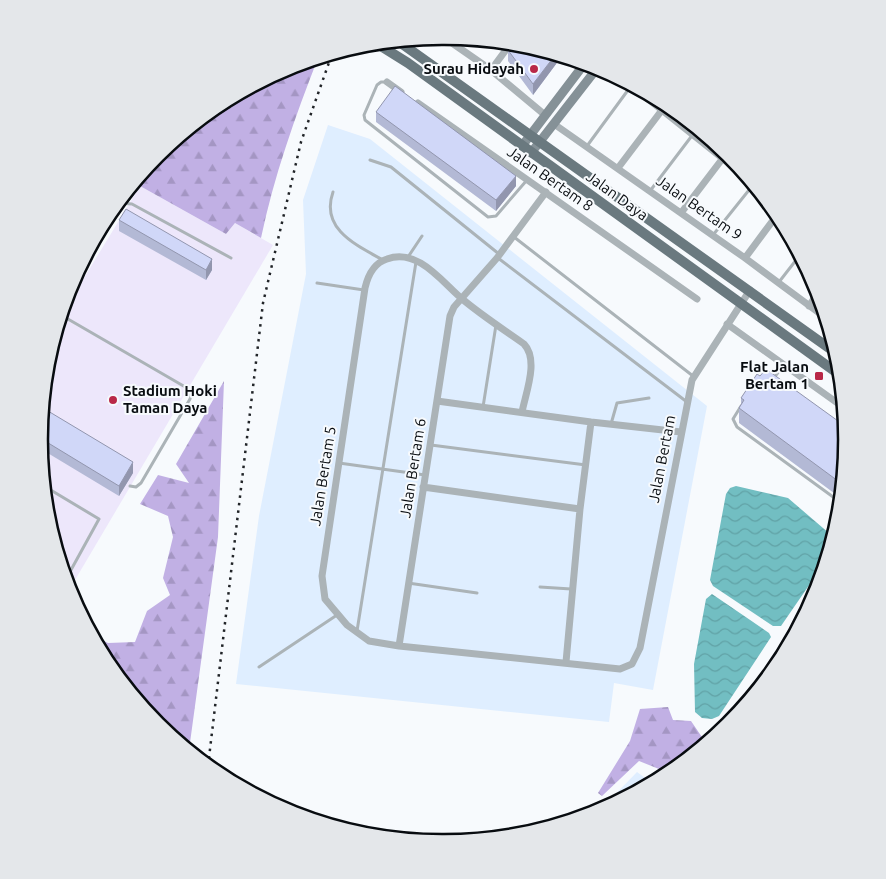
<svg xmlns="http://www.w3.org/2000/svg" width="886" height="879" font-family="Ubuntu,sans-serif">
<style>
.built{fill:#dfeeff}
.grass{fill:#ede7fb}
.forest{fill:url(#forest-firs)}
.water{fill:url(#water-waves)}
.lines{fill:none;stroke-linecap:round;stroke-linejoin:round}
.lane{stroke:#abb3b7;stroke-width:3}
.street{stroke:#abb3b7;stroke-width:7}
.secondary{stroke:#859197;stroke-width:9}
.primary{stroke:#6a797f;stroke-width:10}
.rail{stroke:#212428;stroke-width:2.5;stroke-dasharray:2.5 5;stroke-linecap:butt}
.wall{fill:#b3b9d5}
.shaded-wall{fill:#9296ae}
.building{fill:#d0d7f8;stroke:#9296ae}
.poi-dot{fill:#b92848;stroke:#f7fafd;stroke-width:2}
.labels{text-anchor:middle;stroke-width:4;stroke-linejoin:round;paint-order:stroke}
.poi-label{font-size:15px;font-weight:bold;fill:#080c10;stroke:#f7fafd;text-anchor:end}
.street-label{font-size:15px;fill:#080c10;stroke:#f7fafd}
.rim{fill:none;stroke:#080c10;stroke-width:2.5}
</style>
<defs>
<pattern id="forest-firs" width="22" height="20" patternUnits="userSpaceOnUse" patternTransform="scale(1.25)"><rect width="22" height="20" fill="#c1b0e4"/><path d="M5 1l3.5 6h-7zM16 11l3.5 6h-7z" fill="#a496c3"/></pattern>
<pattern id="water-waves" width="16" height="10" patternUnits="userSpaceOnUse" patternTransform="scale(1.25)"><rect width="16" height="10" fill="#72bec2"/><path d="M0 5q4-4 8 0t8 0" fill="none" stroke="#61a2a6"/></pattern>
</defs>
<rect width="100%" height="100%" fill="#f7fafd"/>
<!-- built -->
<path class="built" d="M328,125L370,139L707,406L653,690L614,683L609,722L236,684L259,516L306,274L303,200Z
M637,772L652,783L599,811Z"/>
<!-- grass -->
<path class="grass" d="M140,186L226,234L235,223L273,245L75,580L56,545L47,518L40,439L48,361L62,314Z"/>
<!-- forest -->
<path class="forest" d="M318,58C295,117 274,176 261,238L235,223L226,234L140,186L132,198L125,195C136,181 146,166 159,154C203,111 259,76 318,58Z
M224,381L218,537L189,750C150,718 116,680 92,635L108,643L135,642L147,611L170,595L163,578L173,537L168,516L140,504L158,475L189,483L176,464Z
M668,707L673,720L691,721L706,743L669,773L639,761L602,796L598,793L630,741L640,709Z"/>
<!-- water -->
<path class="water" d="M736,486L788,498L830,534L832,538L825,562L781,626H773L713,586L710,580L726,494L730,488Z
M712,594L769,633L771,637L719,716L712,719L702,718L695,712L694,664L706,599Z"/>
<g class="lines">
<!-- lane -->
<path class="lane" d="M387,82H381L377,85L364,115L365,120L488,217L496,216L527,180
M587,146L631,86
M370,160L391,167L499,254
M650,191L697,129
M333,192C320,229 356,245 383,260
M118,203L132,204L231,258
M713,235L753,185
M514,237L693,376
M408,257L422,236
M498,258L687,402
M779,282L800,255
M317,283L364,290
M61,315L187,388L191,393L190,399L141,483L136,487L130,486
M773,379L783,366
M741,406L733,419L737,427L840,502
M483,407L496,325
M611,424L617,403L649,398
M431,445L586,465
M339,463L425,475
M44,486L99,519L66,579
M408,583L477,593
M540,587L571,589
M357,631L416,262
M259,667L337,615"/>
<!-- street -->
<path class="street" d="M442,36L491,70L545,115
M491,70L511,43
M387,82L401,92
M628,83L746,177
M418,103L697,299
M554,124L745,258L826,318
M618,168L662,110
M681,213L723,158
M745,258L777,215
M809,306L818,293
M727,324L843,407
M437,401L591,422L681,432
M522,412C526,392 539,360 524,344C503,329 481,315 461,298C441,281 418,248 387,259C374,263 368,275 365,288L322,576L325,599L347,625L369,641L399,646L620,669L632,664L640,648L692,380L750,290
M423,487L580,509
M399,646L450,316L454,307L497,258L546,192
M566,662L580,509L591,422"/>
<!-- secondary -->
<path class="secondary" d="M522,146L585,63
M531,153L598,67"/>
<!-- primary -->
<path class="primary" d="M398,41L836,353
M376,43L408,63L840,375"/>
<!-- rail -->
<path class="rail" d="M208,766L263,303L301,142L332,54"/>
</g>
<!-- wall -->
<path class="wall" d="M522,44L562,56L533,95L508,61V50Z
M376,112L516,186L496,211L376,122Z
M119,220L212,270L206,280L119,231Z
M741,398L845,426L838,496L739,423V408L741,404Z
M43,408L133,473L119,496L41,449L40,439Z"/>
<!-- shaded-wall -->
<path class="shaded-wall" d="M556,54L562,56L533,95V84Z
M516,176V186L496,211V200Z
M212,259V270L206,280V270Z
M133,462V473L119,496V486Z
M843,474L841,492L838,496V481Z"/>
<!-- building -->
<path class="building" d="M517,44H522L556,54L533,84L508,50Z
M395,86L516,176L496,200L376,112Z
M126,209L212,259L206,270L119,220Z
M766,369L845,426L846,440L843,474L838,481L739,408L744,400L741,398L757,374L760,376Z
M43,408L133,462L119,486L40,438Z"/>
<!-- markers -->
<g class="poi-dot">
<circle cx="534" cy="69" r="5"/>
<rect x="814" y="371" width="10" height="10" rx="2.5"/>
<circle cx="113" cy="400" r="5"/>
</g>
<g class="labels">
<!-- poi labels -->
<g class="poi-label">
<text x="524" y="74">Surau Hidayah</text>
<text x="809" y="372">Flat Jalan<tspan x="809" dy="17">Bertam 1</tspan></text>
<text x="123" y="396" text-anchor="start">Stadium Hoki<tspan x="123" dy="17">Taman Daya</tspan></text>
</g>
<!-- street labels -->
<g class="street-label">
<text transform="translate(550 179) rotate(35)" y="5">Jalan Bertam 8</text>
<text transform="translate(617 196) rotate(36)" y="5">Jalan Daya</text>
<text transform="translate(699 208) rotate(35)" y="5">Jalan Bertam 9</text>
<text transform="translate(662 459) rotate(-79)" y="5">Jalan Bertam</text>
<text transform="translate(413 468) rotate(-81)" y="5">Jalan Bertam 6</text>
<text transform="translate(323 476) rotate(-81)" y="5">Jalan Bertam 5</text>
</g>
</g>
<!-- crop -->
<path d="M0 0H886V879H0ZM442 45H444A394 394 0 0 1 838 439V440A394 394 0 0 1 444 834H442A394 394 0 0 1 48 440V439A394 394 0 0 1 442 45Z" fill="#e4e7ea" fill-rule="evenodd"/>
<path class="rim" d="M442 45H444A394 394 0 0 1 838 439V440A394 394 0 0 1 444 834H442A394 394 0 0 1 48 440V439A394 394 0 0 1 442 45Z"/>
</svg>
